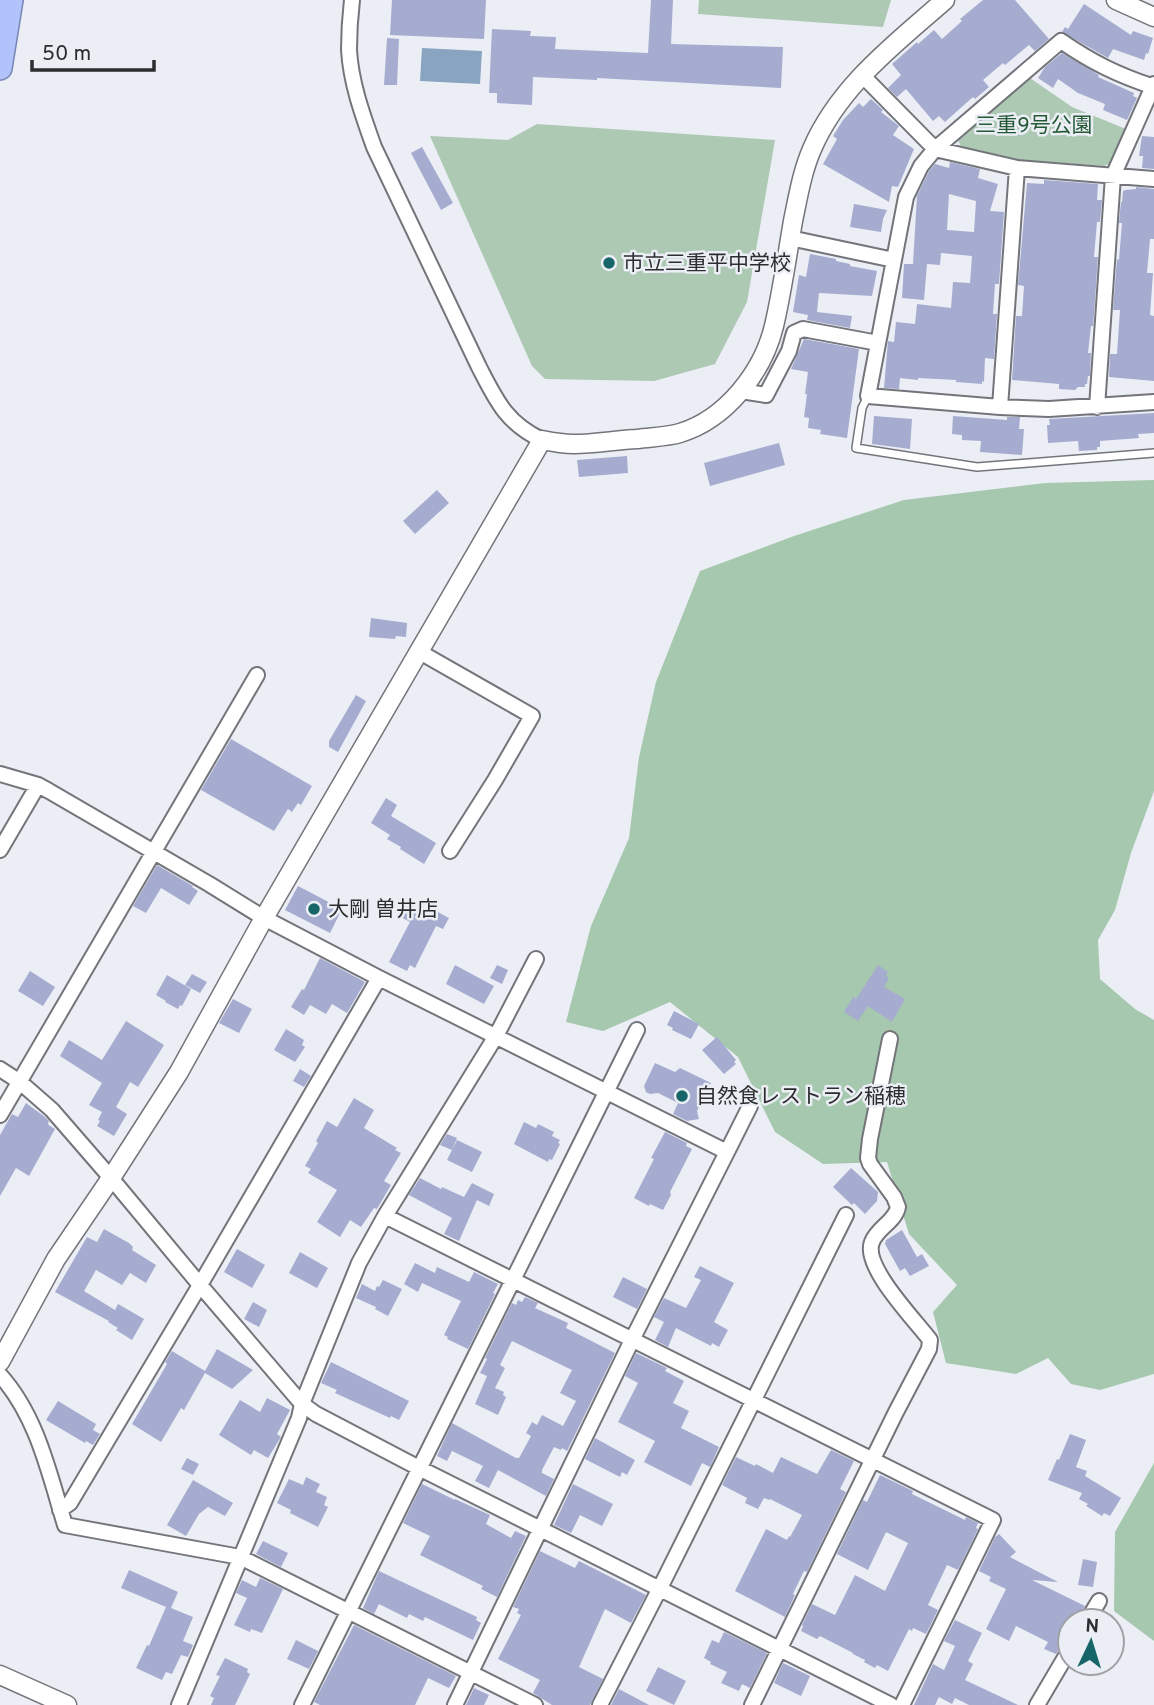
<svg xmlns="http://www.w3.org/2000/svg" width="1154" height="1705" font-family="Overpass,'Noto Sans JP',sans-serif">
<style>
.green{fill:#adc9b4}
.forest{fill:#a5c8ae}
.water{fill:#88a4c0}
.building{fill:#a5acd0;fill-rule:evenodd}
.lines{fill:none;stroke-linecap:round;stroke-linejoin:round}
.service-casing{stroke:#74757b;stroke-width:10}
.minor-casing{stroke:#74757b;stroke-width:18}
.tertiary-casing{stroke:#74757b;stroke-width:21}
.trunk-casing{stroke:#7685b3;stroke-width:26}
.service{stroke:#fff;stroke-width:7}
.minor{stroke:#fff;stroke-width:14}
.tertiary{stroke:#fff;stroke-width:18}
.trunk{stroke:#b2c3fb;stroke-width:23}
.poi-dot{fill:#166568;stroke:#eceef5;stroke-width:2.5}
.labels{text-anchor:middle;stroke-width:5;stroke-linejoin:round;paint-order:stroke}
.park-label{font-size:21px;fill:#245936;stroke:#eceef5}
.poi-label{font-size:21px;fill:#2c2d2f;stroke:#eceef5;text-anchor:start}
</style>
<rect width="100%" height="100%" fill="#eceef5"/>
<!-- green -->
<path class="green" d="M699,0H891L883,27L698,14Z
M1030,78L1072,107L1126,129L1112,163L1104,166L1017,160L961,147L958,140Z
M537,124L775,140L747,302L715,364L654,381L545,379L532,366L430,136L508,140Z"/>
<!-- forest -->
<path class="forest" d="M1154,480V791L1131,853L1115,910L1098,940L1100,979L1135,1009L1154,1020V1374L1100,1390L1071,1384L1048,1358L1016,1374L946,1363L933,1312L957,1285L909,1234L887,1162L823,1164L775,1132L738,1057L670,1002L603,1031L566,1022L591,926L629,838L639,757L656,682L700,571L794,536L904,500L1045,483Z
M1154,1463V1641L1114,1611L1115,1532Z"/>
<!-- water -->
<path class="water" d="M422,48L482,51L480,84L420,81Z"/>
<!-- building -->
<path class="building" d="M392,0H486L484,39L390,35Z
M651,0H673L671,44L783,47L781,88L597,78V80L533,77L532,105L497,103V93H489L492,29L531,31L530,36L556,37L555,49L648,53Z
M983,0H1015L1049,39L1035,51L1029,45L1005,65L1003,63L983,80L989,87L975,99L973,97L945,122L939,116L933,121L906,89L897,97L888,88L901,75L892,64L917,42L918,44L934,30L942,39L962,21L960,19Z
M1084,4L1131,35L1133,31L1153,38L1148,54L1146,53L1144,60L1113,49L1108,58L1062,32L1065,27L1068,29Z
M387,38L399,39L397,85H384Z
M1062,53L1099,75L1098,77L1134,93L1133,96L1137,98L1127,120L1103,110L1105,104L1078,93L1058,79L1053,88L1038,78L1045,67Z
M871,99L883,110L881,112L899,126L893,135L914,149L898,187L892,186L889,202L823,164L837,139L833,136L843,120L859,103L863,107Z
M1142,136L1154,137V169L1142,168L1143,156H1139Z
M422,147L453,203L441,210L411,153Z
M950,162L980,169L978,178L998,184L990,211L1004,212L999,284H995L993,314H997L994,359L985,358L984,382L982,381V384L956,382V380L918,378V380L900,378L899,389L884,388L888,341L894,342L896,322L915,324L917,304L951,308L953,282L970,283L972,256L941,253L940,265L927,264L924,300L902,298L904,264H913L917,196L929,171L935,164L949,168ZM949,194L976,201L974,232L947,230Z
M1044,180L1098,184L1097,200H1102L1100,222H1097L1094,257H1098L1094,314L1093,326H1091L1088,353H1091L1090,376H1088L1087,384H1085V387H1078L1075,390L1059,389V384L1012,380L1016,316H1022L1024,286L1018,285L1027,183L1044,184Z
M1136,187L1154,189V239H1150L1147,273H1153L1150,315L1154,316V381L1109,377L1110,354H1117L1120,310H1113L1117,259L1119,260L1122,223H1119L1121,202H1122L1123,191L1125,190L1136,189Z
M854,204L887,210L883,219L881,232L850,227Z
M810,254L836,259V261L850,264V266L877,271L872,296L819,293L817,312L852,316L850,328L807,320L808,315L793,312L799,275L806,277Z
M804,339L859,349L847,438L820,434L821,430L808,428L809,418L804,417L807,394H805L808,372L791,369Z
M1154,413V433L1138,434L1139,438L1100,441V447H1097V450L1079,451L1078,441L1048,443L1047,425H1050L1049,419Z
M874,416L912,419L910,449L872,444Z
M953,416L1007,420V417H1020L1019,429H1024L1022,455L980,452L981,441L962,440V435L952,434Z
M779,443L785,465L710,486L704,463Z
M627,456L628,473L579,477L577,460Z
M437,490L449,503L415,534L403,521Z
M371,618L407,623L406,637L396,636L395,639L369,637Z
M356,695L366,701L338,752L329,747V741Z
M231,739L312,786L301,805L298,803L292,812L288,809L274,831L201,790Z
M386,798L397,805L391,816L436,843L424,864L400,849L401,847L387,839L390,835L371,823Z
M157,865L193,886L192,887L198,891L189,905L161,888L146,913L133,906Z
M298,886L342,909L330,933L285,910Z
M406,904L416,909L418,906L434,914L436,911L449,918L443,929L436,926L415,968L410,965L407,971L389,962L410,922L399,916Z
M320,958L365,982L347,1013L332,1004L326,1014L310,1005L304,1015L291,1007L302,989L304,990Z
M455,965L494,986L484,1004L446,984Z
M497,965L508,970L502,984L490,978Z
M878,965L888,972L886,975L889,978L884,987L905,999L892,1022L868,1006L858,1021L844,1012L853,997L856,999Z
M30,971L55,987L43,1006L18,991Z
M192,974L207,982L200,993L185,985Z
M167,975L191,989L182,1006L180,1005L178,1009L165,1002L166,1001L156,995Z
M233,999L252,1009L239,1033L219,1023Z
M674,1011L699,1024L691,1039L672,1030L673,1028L667,1025Z
M126,1021L164,1045L138,1087L130,1082L116,1107L127,1114L114,1136L97,1126L100,1121L98,1120L102,1112L89,1105L102,1083L60,1056L69,1040L102,1060Z
M286,1029L304,1040L302,1045L305,1047L295,1062L274,1050Z
M717,1037L736,1060L734,1062L736,1064L724,1074L702,1050Z
M655,1063L675,1072L680,1068L711,1083L697,1111L699,1119L687,1121L673,1114L678,1103L658,1093L650,1094L646,1092L644,1086Z
M300,1069L311,1076L304,1087L293,1081Z
M354,1098L374,1110L364,1128L397,1148L395,1150L401,1153L384,1181L391,1185L377,1209L374,1208L361,1227L350,1220L340,1237L317,1222L337,1190L308,1173L311,1169L305,1166L318,1143L316,1141L327,1121L337,1127Z
M26,1103L45,1117L49,1121L48,1124L50,1126L55,1129L29,1176L16,1168L0,1196V1135L12,1114L18,1117Z
M524,1122L536,1128L538,1124L554,1132L552,1136L560,1140L558,1143L560,1144L552,1160L549,1159L548,1162L514,1144Z
M665,1132L687,1143L686,1146L692,1149L670,1192L671,1195L663,1210L650,1204L649,1206L634,1198L654,1159L651,1158Z
M447,1134L457,1138L452,1150L440,1145Z
M457,1140L482,1152L472,1172L447,1160Z
M851,1168L878,1192L877,1201L865,1214L854,1203L852,1205L833,1187Z
M420,1178L441,1189L442,1187L464,1197L472,1183L494,1194L489,1206L477,1200L459,1241L444,1234L452,1218L409,1195Z
M104,1229L129,1243L133,1247L132,1250L156,1265L146,1283L130,1273L122,1285L96,1270L84,1291L115,1310L118,1304L144,1319L132,1340L116,1330L118,1328L108,1322L109,1321L55,1292L87,1237L97,1242Z
M902,1230L917,1257L922,1254L929,1266L910,1276L905,1268L900,1271L885,1244L886,1240Z
M237,1249L265,1265L252,1288L224,1272Z
M300,1252L328,1268L317,1288L289,1273Z
M415,1263L435,1273L437,1267L469,1282L474,1272L498,1284L493,1293L495,1294L468,1349L447,1339L448,1337L444,1335L461,1301L422,1283L418,1292L404,1284Z
M700,1266L734,1283L714,1322L728,1330L719,1347L712,1343L711,1346L676,1328L668,1347L655,1340L664,1322L654,1317L664,1298L686,1308L701,1280L694,1277Z
M623,1277L647,1289L637,1309L613,1297Z
M383,1280L402,1289L388,1316L375,1309L376,1307L356,1298L362,1284L375,1291L377,1286L379,1287Z
M525,1297L538,1303L535,1308L568,1323L566,1328L615,1353L567,1451L562,1448L561,1450L554,1447L542,1470V1473L554,1479L546,1496L498,1470L489,1488L475,1481L483,1466L452,1451L447,1461L437,1456L452,1423L516,1458H519L531,1436L526,1433L532,1422L537,1425L542,1415L563,1426L576,1401L560,1393L572,1370L512,1341L500,1365L505,1368L495,1388L504,1392L503,1395L506,1397L498,1415L475,1404L487,1376L480,1373L487,1359L485,1358L512,1303L516,1305L518,1300L522,1302Z
M253,1302L267,1310L259,1327L244,1319Z
M217,1349L253,1370L232,1389L205,1373L184,1410L181,1408L161,1442L132,1424L167,1364L165,1362L172,1351L205,1371Z
M636,1353L667,1368L665,1371L684,1381L673,1403L689,1411L681,1428L719,1447L710,1467L702,1463L691,1486L644,1462L655,1441L618,1422L638,1383L625,1376Z
M331,1362L409,1401L399,1420L391,1416L390,1418L335,1393L337,1390L321,1383Z
M267,1398L290,1410L277,1434L281,1437L268,1458L254,1450L251,1455L219,1435L240,1400L260,1412Z
M58,1401L96,1424L93,1430L100,1434L93,1445L86,1441L85,1443L46,1420Z
M1070,1434L1086,1440L1076,1467L1087,1471L1085,1476L1121,1498L1110,1516L1104,1513L1102,1516L1086,1506L1088,1504L1079,1499L1082,1493L1048,1480L1057,1459L1059,1460Z
M595,1438L635,1460L627,1475L622,1472L620,1477L585,1459Z
M831,1450L854,1461L840,1489L846,1492L807,1572L804,1571L793,1594L795,1595L785,1617L735,1591L766,1529L787,1540L789,1536L790,1537L802,1515L770,1499L769,1500L764,1498L758,1509L745,1503L747,1498L722,1485L736,1457L755,1466L756,1464L773,1473L781,1457L817,1474Z
M187,1458L199,1464L193,1475L181,1469Z
M880,1475L913,1491L912,1494L965,1520L966,1517L978,1523L976,1528L978,1529L958,1570L947,1565L928,1605L938,1610L926,1634L913,1628L912,1631L909,1629L888,1671L877,1665L875,1668L864,1662L865,1660L853,1654V1653L820,1636L817,1639L801,1631L803,1626L802,1625L812,1604L835,1615L855,1575L885,1591L908,1543L886,1532L868,1570L837,1554L863,1500L867,1502Z
M306,1477L320,1484L316,1492L327,1497L324,1505L328,1507L318,1527L290,1513L291,1510L277,1503L289,1479L303,1485Z
M193,1480L233,1503L225,1516L208,1507L199,1514L186,1536L167,1525Z
M422,1484L455,1500V1499L490,1515L486,1524L511,1538L515,1531L526,1536L497,1597L481,1589L483,1586L420,1555L430,1536L403,1523Z
M573,1484L613,1504L602,1526L580,1515L571,1533L554,1525Z
M999,1534L1016,1552L1010,1557L1058,1582L1032,1580L1085,1606L1078,1618L1077,1617L1075,1621H1070V1631L1056,1654L1044,1649L1048,1642L1016,1626L1009,1641L986,1629L1006,1589L989,1581L991,1577L979,1571L995,1537Z
M263,1541L288,1553L281,1567L256,1554Z
M540,1551L575,1568L579,1561L646,1595L631,1623L605,1609L579,1667L603,1679L590,1705H552L533,1693L540,1680L498,1659L521,1615L517,1613L519,1609L513,1607Z
M1083,1559L1097,1562L1093,1587L1078,1585Z
M129,1570L178,1592L171,1608L193,1617L183,1641L193,1645L188,1657L181,1655L172,1674L166,1672L162,1680L136,1668L147,1645L149,1646L166,1607L121,1588Z
M379,1571L477,1617L476,1620L481,1623L473,1640L425,1617L423,1621L409,1614L407,1618L379,1604L374,1614L363,1608Z
M260,1578L283,1589L262,1633L251,1629L250,1632L234,1625L247,1598L236,1593L242,1580L256,1587Z
M955,1620L982,1633L968,1661L973,1664L965,1680L1018,1705H969L955,1698L952,1704L939,1697L935,1705H914L933,1664L944,1670L955,1646L944,1641Z
M354,1625L456,1676L449,1688L428,1678L415,1705H320L314,1702Z
M724,1632L767,1653L750,1688L742,1684L739,1691L721,1683L727,1672L710,1664L711,1662L704,1658L712,1640L719,1643Z
M296,1640L318,1651L309,1669L287,1659Z
M225,1658L248,1669L247,1672L250,1674L235,1705H211L214,1698L210,1696L220,1676L216,1675Z
M783,1663L810,1676L801,1696L774,1683Z
M658,1667L686,1681L674,1705L646,1691Z
M474,1688L489,1695L484,1705H466Z
M619,1689L649,1705H611Z"/>
<g class="lines">
<defs>
<path id="service" d="M868,396L862,408L856,448L977,467L1154,453"/>
<path id="minor" d="M352,0C350,17 349,33 349,50C351,84 363,116 374,147L479,367C496,400 506,423 542,440
M862,75L935,149L1017,168L1154,179
M1154,87C1118,75 1093,63 1061,41L935,149L921,166L906,197L868,396L1000,407L1049,409L1154,402
M790,238L894,260
M741,391L766,395L789,351L794,333L803,329L878,343
M1000,407L1017,168
M1097,407L1113,176L1154,84
M418,651L532,716L495,780L450,851
M0,774L38,785L49,791L209,884L264,918L379,978L727,1152L632,1340L455,1705
M0,850L38,785
M0,1069L20,1082L52,1110L111,1178L200,1285L302,1404L316,1414L419,1468L891,1705
M0,1115L257,675
M727,1152L750,1106
M385,1216L993,1520L902,1705
M0,1375C37,1416 49,1473 65,1525L240,1557L535,1705
M60,1510L70,1503L200,1285L379,978
M1087,1621L1099,1601
M179,1705L299,1418L302,1404L359,1263L385,1216L496,1036L536,959
M302,1705L637,1030
M600,1705L660,1588L846,1215
M752,1705L896,1412L929,1349L930,1340C915,1320 862,1266 872,1242C878,1227 895,1222 898,1207L894,1197L870,1164L868,1158L870,1139L890,1039
M1037,1705L1070,1649"/>
<path id="tertiary" d="M1116,0L1154,17
M0,1362L56,1259L111,1178L179,1072L264,918L542,440C552,442 563,444 574,444C595,444 616,440 637,439C651,437 666,437 680,433C726,419 763,372 774,326C782,292 787,256 793,221C798,197 802,172 812,149C839,86 895,44 945,0
M0,1675L67,1705"/>
<path id="trunk" d="M0,68L11,0"/>
</defs>
<!-- service casing -->
<use href="#service" class="service-casing"/>
<!-- minor casing -->
<use href="#minor" class="minor-casing"/>
<!-- tertiary casing -->
<use href="#tertiary" class="tertiary-casing"/>
<!-- trunk casing -->
<use href="#trunk" class="trunk-casing"/>
<!-- service -->
<use href="#service" class="service"/>
<!-- minor -->
<use href="#minor" class="minor"/>
<!-- tertiary -->
<use href="#tertiary" class="tertiary"/>
<!-- trunk -->
<use href="#trunk" class="trunk"/>
</g>
<!-- markers -->
<g class="poi-dot">
<circle cx="609" cy="263" r="7"/>
<circle cx="314" cy="909" r="7"/>
<circle cx="682" cy="1096" r="7"/>
</g>
<g class="labels">
<!-- park labels -->
<g class="park-label">
<text x="1034" y="132">三重9号公園</text>
</g>
<!-- poi labels -->
<g class="poi-label">
<text x="623" y="270">市立三重平中学校</text>
<text x="328" y="916">大剛 曽井店</text>
<text x="696" y="1103">自然食レストラン稲穂</text>
</g>
</g>
<!-- north arrow -->
<g transform="translate(1091 1642) rotate(4)"><circle r="33" fill="#eceef5" stroke="#9fa1a6" stroke-width="2"/>
<path d="M0-5L12 26L0 18L-12 26Z" fill="#166568"/>
<text y="-10" font-size="19" font-weight="bold" text-anchor="middle" fill="#2c2d2f">N</text>
</g>
<!-- scale -->
<path d="M32 60v10h122v-10" fill="none" stroke="#2c2d2f" stroke-width="3.5"/>
<text x="42" y="60" font-size="21" fill="#2c2d2f" stroke="#eceef5" stroke-width="5" paint-order="stroke">50 m</text>
</svg>
